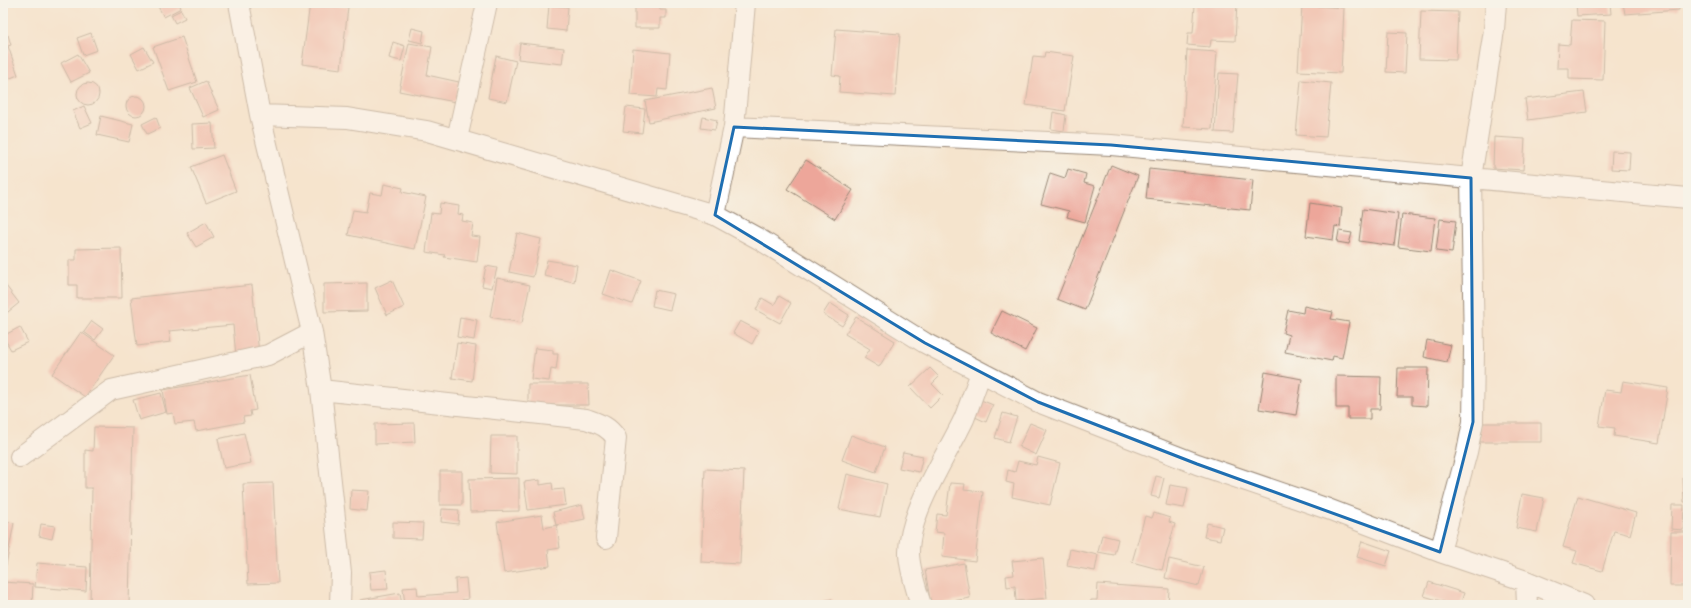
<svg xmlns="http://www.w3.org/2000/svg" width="1691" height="608" font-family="Cardo,serif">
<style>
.building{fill:#eda69a}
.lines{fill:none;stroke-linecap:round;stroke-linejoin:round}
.street-casing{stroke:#988776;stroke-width:22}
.street{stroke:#fff;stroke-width:20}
.marked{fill:none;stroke:#1f6fb2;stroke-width:3;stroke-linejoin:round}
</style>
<rect width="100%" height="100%" fill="#f7f3e8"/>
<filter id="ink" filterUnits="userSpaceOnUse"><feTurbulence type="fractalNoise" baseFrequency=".025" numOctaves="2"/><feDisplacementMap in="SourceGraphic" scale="8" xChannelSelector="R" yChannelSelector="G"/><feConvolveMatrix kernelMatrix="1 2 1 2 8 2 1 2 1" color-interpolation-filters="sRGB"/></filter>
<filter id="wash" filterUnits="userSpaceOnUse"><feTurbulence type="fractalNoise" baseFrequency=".012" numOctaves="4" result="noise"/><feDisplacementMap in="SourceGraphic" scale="16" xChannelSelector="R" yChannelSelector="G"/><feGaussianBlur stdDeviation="0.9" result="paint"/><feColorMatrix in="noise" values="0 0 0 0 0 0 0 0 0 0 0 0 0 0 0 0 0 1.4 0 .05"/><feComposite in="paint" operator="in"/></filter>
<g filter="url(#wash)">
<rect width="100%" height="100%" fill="#f5e4cd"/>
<g id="blocks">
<!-- building -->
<path class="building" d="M156,3H179L181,8L164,17Z
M310,3L348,7L341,69L302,64Z
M635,3H660V10H666V18H660V28H635Z
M1203,3H1237L1235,41L1211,40L1210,47L1187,45L1188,33H1193L1195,5L1203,6Z
M1576,3H1610L1611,14L1577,16Z
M1623,3H1679V10L1625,14Z
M549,5L568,7L566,31L547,29Z
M1302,5L1344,8L1341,73L1298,71Z
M181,10L185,18L175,23L171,15Z
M1421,11L1458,12L1456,60L1419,59Z
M1572,20L1605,21L1603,80L1569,79V68H1557L1558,44L1570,45Z
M412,28L424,31L422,43L409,40Z
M836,29L900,34L895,96L839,92L840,76L832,75Z
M1388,32L1407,33L1405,73L1386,72Z
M91,33L97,50L83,55L77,38Z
M8,35L11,45L8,46L18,75L3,81V37Z
M182,37L197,82L169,91L153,47Z
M393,42L405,46L401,61L389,58Z
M409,43L432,47L427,75L459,82L455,102L399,91Z
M520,43L564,48L562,64L518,59Z
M144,47L153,62L139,69L131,54Z
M633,49L670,53L667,90L658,89L657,97L630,95Z
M1187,50L1217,52L1212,129L1183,127Z
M1045,52L1074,56L1065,111L1026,105L1033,56L1044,57Z
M78,54L89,73L71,82L61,63Z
M496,56L516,61L507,102L488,98Z
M1219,73L1238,74L1233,133L1215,132Z
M1301,80L1331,83L1326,137L1296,135Z
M206,81L219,110L203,117L190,88Z
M77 94a11 11 0 1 1 22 0a11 11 0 1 1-22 0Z
M712,88L716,108L649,122L645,101Z
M1584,92L1587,112L1528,120L1525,99Z
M126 106a10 10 0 1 1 20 0a10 10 0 1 1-20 0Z
M84,106L92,123L80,128L73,111Z
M626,107L645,109L642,133L623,131Z
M1053,112L1066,115L1064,131L1051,129Z
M101,116L133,124L129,142L97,135Z
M156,117L160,128L147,134L142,124Z
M703,117L717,120L715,130L701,128Z
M212,123L214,148L193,149L192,124Z
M1494,137L1525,139L1523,170L1493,168Z
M1612,151L1630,152L1629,170L1611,169Z
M222,155L236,191L206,203L191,167Z
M806,160L853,190L835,219L787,189Z
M1111,165L1138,176L1085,310L1057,299Z
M1068,169L1086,174L1084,183L1095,186L1085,222L1067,217L1069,211L1041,204L1050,173L1065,178Z
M1149,169L1253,180L1250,210L1146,199Z
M384,184L403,188L402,192L426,197L415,249L348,235L353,210L366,212L370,193L382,195Z
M440,203L459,206L458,214L463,215L462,221L473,223L471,236L480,237L477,262L444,257L445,255L426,252L431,213L439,214Z
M1310,203L1342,208L1340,227L1335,226L1333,240L1306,236Z
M1363,209L1398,214L1394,246L1359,241Z
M1402,214L1435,218L1431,251L1398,247Z
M1440,219L1456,221L1452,253L1436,251Z
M206,222L214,237L196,247L187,233Z
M1339,231L1352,233L1349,244L1337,242Z
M517,233L541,239L533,277L509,272Z
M121,248L122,298H77V285H69V260H76V249Z
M547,260L577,265L574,282L544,276Z
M486,266L497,268L492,288L482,286Z
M611,270L641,281L632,304L603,294Z
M497,278L530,285L522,323L490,317Z
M392,280L404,307L387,315L375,288Z
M3,282L19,303L3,316Z
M367,283V311L324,312V284Z
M252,285L259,354L236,356L233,325L169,331L171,342L137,346L131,298Z
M655,290L674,294L670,310L652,306Z
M779,296L791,303L780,323L756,310L762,298L774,305Z
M830,303L849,315L842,326L823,314Z
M1304,306L1333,312L1331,319L1349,322L1342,358L1333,356L1332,361L1285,352L1289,335L1283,333L1288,310L1303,313Z
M1002,311L1037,328L1025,351L991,333Z
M460,317L477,320L474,340L457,337Z
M856,317L895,341L879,367L864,358L870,349L845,334Z
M92,321L103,329L95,340L84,332Z
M740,321L759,331L752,344L733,333Z
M20,327L28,342L11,350L3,336Z
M81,332L114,355L85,397L52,374Z
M1427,340L1451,345L1447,362L1424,357Z
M457,343L476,346L472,381L452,378Z
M535,348L553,350V354H558L556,370L551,369L549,381L531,379Z
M930,368L939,377L932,384L943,395L930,408L910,387Z
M1398,368H1428L1427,406L1412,405V397H1397Z
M1265,372L1302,379L1296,415L1259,409Z
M250,375L256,410L250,411L251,416L243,417L244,422L196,431L194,422L175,424L173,413L167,414L163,390Z
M1336,376L1381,377L1380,409H1370V419H1348V408H1336Z
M1623,381L1668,388L1659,443L1614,436L1615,428L1599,426L1605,390L1621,392Z
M528,384H588L589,405H528Z
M161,393L166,412L139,420L133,400Z
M981,400L993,405L986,422L975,417Z
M1003,413L1017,417L1009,442L995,438Z
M414,423L415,442L375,444V424Z
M1030,423L1047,430L1036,455L1019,447Z
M1480,423H1541V442H1480Z
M94,427L133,428L129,605H90L92,488H85V450L93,451Z
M244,433L251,463L224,468L218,439Z
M851,435L885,447L876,472L842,460Z
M491,436H517V474L490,473Z
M903,452L923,456L919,472L899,468Z
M1038,457L1060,463L1050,505L1012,497L1014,484L1006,482L1008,470L1015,472L1018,461L1036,465Z
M705,469L744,471L740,564L701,562Z
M440,471H462V505H440Z
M847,474L887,484L880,517L839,509Z
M1156,476L1164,478L1159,498L1151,496Z
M519,478V511L470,512L469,479Z
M1683,478H1688V502H1684Z
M540,480V485L552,483L553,490L564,489L566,505L528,510L524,482Z
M273,483L278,583L248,584L243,484Z
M950,483L965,484L964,490L983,492L975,561L942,557L944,533L935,532L937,514L946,515Z
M1170,485L1188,488L1184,508L1166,505Z
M351,490L369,491L367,511L350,509Z
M1522,494L1544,498L1537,532L1516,528Z
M1578,496L1636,513L1630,535L1614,531L1602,571L1573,563L1577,551L1563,547Z
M582,505L585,519L556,525L553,512Z
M1672,505H1684L1683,530L1671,529Z
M442,509L459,510L458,524L441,522Z
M1154,513L1170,518L1169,522L1175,524L1162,570L1132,562L1145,516L1152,518Z
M542,515L544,528L557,525L560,548L548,550L550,566L504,573L497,522Z
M3,521L14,523L6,565H3Z
M393,522L423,523L422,539L393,538Z
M1207,523L1223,527L1220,540L1204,537Z
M41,524L55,526L52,539L39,536Z
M1671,532H1688V586H1670Z
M1102,535L1118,539L1114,555L1098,552Z
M1362,541L1391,551L1386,566L1357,557Z
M1070,549L1098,555L1095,571L1067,566Z
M1043,558L1047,598L1016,601L1015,586L1007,587L1006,576L1014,575L1012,561Z
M1169,559L1204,567L1199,586L1165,578Z
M37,563L87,567L86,591L35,587Z
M964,563L970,598L931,605L925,570Z
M386,570L388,589L371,590L369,572Z
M466,578L468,599L462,600V605H405L403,588L417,587L418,596L456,593L455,579Z
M3,582L33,584L32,605H3Z
M1429,582L1464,593L1460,605H1454L1424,596Z
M1098,584L1169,589L1168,605H1090L1091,600H1097Z
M400,593L402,605H361L360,600Z
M832,599L834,605H819L818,602Z"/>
</g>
</g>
<g filter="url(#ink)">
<use href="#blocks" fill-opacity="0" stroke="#988776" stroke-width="1"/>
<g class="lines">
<defs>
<path id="street" d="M239,3L260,115L312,332L321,390L341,573L340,605
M260,115L347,118L427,131L715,215L759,239L925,343L1038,402L1197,464L1328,509L1440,552L1526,581L1584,605
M734,127L1111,145L1688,198
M457,139L487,3
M715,215L734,127L745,3
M321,390L586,419C600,424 608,426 616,438L606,538
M20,457L111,390L268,355L312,332
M1440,552L1467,452L1473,422L1474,349L1471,178L1494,30L1496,3
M1526,581L1527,605
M921,605C916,588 910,572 909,554C908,513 946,457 964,419C970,404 975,388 981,373"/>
</defs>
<!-- street casing -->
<use href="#street" class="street-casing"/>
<!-- street -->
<use href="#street" class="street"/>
</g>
</g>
<!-- marked area -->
<path d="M0 0H1691V608H0ZM734,127L1111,145L1471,178L1473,422L1440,552L1197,464L1038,402L925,343L715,215Z" fill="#f5e4cd" fill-opacity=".55" fill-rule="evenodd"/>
<path class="marked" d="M734,127L1111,145L1471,178L1473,422L1440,552L1197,464L1038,402L925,343L715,215Z"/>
<!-- margin -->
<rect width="1691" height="608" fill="none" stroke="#f7f3e8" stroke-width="16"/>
</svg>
